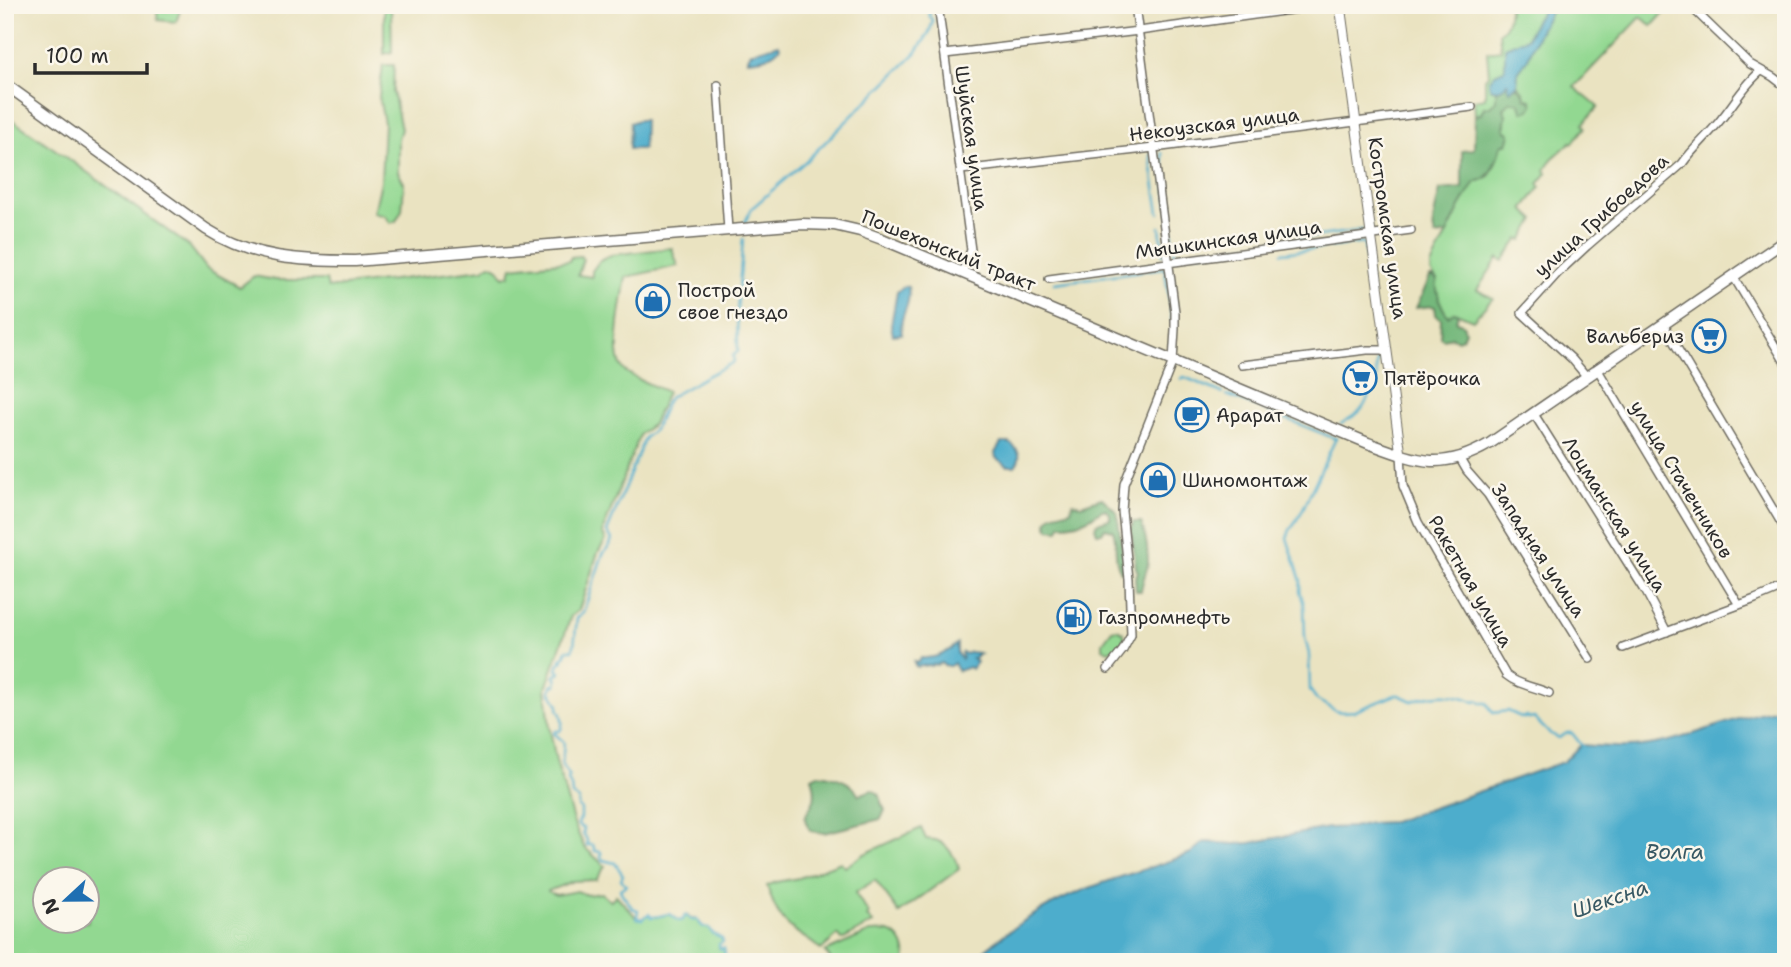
<svg xmlns="http://www.w3.org/2000/svg" width="1791" height="967" font-family="'Shantell Sans',sans-serif">
<style>
.green{fill:#92d891;stroke:#5e825e;stroke-width:2;fill-rule:evenodd}
.forest{fill:#75b87b;stroke:#507253;stroke-width:2}
.water{fill:#4eadcc;stroke:#3c6c7c;stroke-width:2}
.lines{fill:none;stroke-linecap:round;stroke-linejoin:round}
.stream{stroke:#4eadcc;stroke-width:2.5}
.minor-casing{stroke:#6e6b60;stroke-width:10}
.tertiary-casing{stroke:#6e6b60;stroke-width:11}
.primary-casing{stroke:#6e6b60;stroke-width:13}
.minor{stroke:#fff;stroke-width:7}
.tertiary{stroke:#fff;stroke-width:9}
.primary{stroke:#fff;stroke-width:10}
.labels{text-anchor:middle;stroke-width:5;stroke-linejoin:round;paint-order:stroke}
.street-label{font-size:19px;fill:#2b2b2b;stroke:#fbf7ec}
.poi-label{font-size:19px;fill:#2b2b2b;stroke:#fbf7ec;text-anchor:start}
.water-label{font-size:21px;font-style:italic;fill:#375863;stroke:#fbf7ec}
</style>
<rect width="100%" height="100%" fill="#fbf7ec"/>
<filter id="ink" filterUnits="userSpaceOnUse"><feTurbulence type="fractalNoise" baseFrequency=".0143" numOctaves="2"/><feDisplacementMap in="SourceGraphic" scale="14" xChannelSelector="R" yChannelSelector="G"/><feConvolveMatrix kernelMatrix="1 2 1 2 8 2 1 2 1" color-interpolation-filters="sRGB"/></filter>
<filter id="wash" filterUnits="userSpaceOnUse"><feTurbulence type="fractalNoise" baseFrequency=".00686" numOctaves="4" result="noise"/><feDisplacementMap in="SourceGraphic" scale="28" xChannelSelector="R" yChannelSelector="G"/><feGaussianBlur stdDeviation="1.57" result="paint"/><feColorMatrix in="noise" values="0 0 0 0 0 0 0 0 0 0 0 0 0 0 0 0 0 1.4 0 .05"/><feComposite in="paint" operator="in"/></filter>
<g filter="url(#wash)">
<rect width="100%" height="100%" fill="#eae3c1"/>
<!-- green -->
<path class="green" d="M156,5H182L176,22L158,20Z
M1509,5H1548L1536,19L1527,38L1505,50L1506,65L1505,70L1495,74L1490,88L1496,90V101L1481,114L1475,115L1474,100L1485,98V78L1489,75L1487,52L1501,50L1499,32C1508,27 1509,15 1509,5Z
M1554,5H1671L1652,26L1641,17L1574,87L1598,107L1583,124L1585,127L1573,143L1571,142L1552,159L1545,170L1547,173L1538,184L1541,187L1523,209L1535,220L1522,240L1519,239L1503,261L1498,258L1477,290L1493,298L1473,320L1454,312L1448,316C1441,307 1435,292 1437,280L1431,272V266L1460,207L1475,181C1480,181 1486,179 1490,175C1497,164 1509,121 1504,109L1509,102H1519L1525,98L1524,93L1517,85L1518,72L1528,58L1537,36Z
M384,7L391,9L392,52L384,54Z
M383,65H394L393,92L401,129L398,139V172L404,183L402,210L396,221L390,223L386,216L374,213L381,181L384,123L379,97Z
M5,115L69,159L190,247L207,269L240,287L254,276L275,280H326L328,288L483,269L490,264L497,267L504,277L510,275L512,267L569,261L571,257L581,256L583,259L578,275L592,277V271L600,260L611,255L672,248L678,266L626,277C623,296 611,354 623,369C631,378 655,386 667,392L653,424L640,434L602,533L606,540L598,552L579,610L571,616L546,688L550,730L556,761L574,824L584,847L605,866L596,880L573,881L548,891L556,895L577,891L587,895L601,893L610,901L616,895L637,918L641,919L649,914L651,917C657,918 663,914 670,914L680,921L683,920L685,915C690,916 692,920 698,920C701,926 703,928 709,928L712,933L722,939L723,942L719,944V948H724L725,956L723,960L726,962H5ZM46,880H88V922H46Z
M1117,629L1123,632L1125,637C1121,645 1117,649 1108,651L1103,648V642L1112,630Z
M921,828L926,839C930,840 935,839 938,841C948,845 957,860 959,869L899,913L875,880L855,893L869,914L867,917L873,923L842,940L838,935L821,950C811,940 798,935 789,926C777,915 772,901 767,886L776,882L799,878L841,862L845,867L864,854Z
M870,932C876,932 883,931 889,932C901,936 908,950 905,962H831L830,958L825,952Z"/>
<!-- forest -->
<path class="forest" d="M1506,83L1515,88L1517,85L1524,93L1525,98L1531,100L1533,105L1530,110L1523,112L1519,102H1509L1504,109L1506,115L1504,129L1510,134L1507,144H1502C1496,159 1492,180 1475,182L1460,207L1447,234L1435,236C1430,221 1437,206 1440,190L1462,188V151L1474,149L1475,115L1481,114L1484,107H1489L1496,101V90L1501,89Z
M1430,277H1433L1437,280C1435,291 1441,307 1448,316L1454,312L1458,313L1456,322L1463,324L1465,331L1462,338L1458,340L1452,337L1443,339L1440,337L1441,319L1436,315L1435,307L1432,306L1416,308Z
M1102,498L1117,512L1125,570L1121,572C1113,560 1118,544 1113,530L1105,528L1102,533H1097L1095,527L1097,523L1110,519V514L1105,509C1098,511 1096,514 1090,518C1080,523 1071,525 1061,525L1059,530L1049,529L1047,522L1052,515L1071,510L1072,503L1081,505Z
M1133,522H1141C1145,532 1150,558 1147,568C1145,576 1142,582 1141,591H1136L1135,577L1138,572L1136,568L1131,529Z
M818,774C834,776 851,780 859,795L872,790L879,794L881,799V803L885,810L881,819L824,833L811,831C799,816 809,813 814,800C816,793 814,784 812,777Z"/>
<!-- water -->
<path class="water" d="M1548,5H1554L1537,36L1528,58L1518,72L1517,85L1510,90L1507,83C1502,90 1498,91 1490,88L1489,81L1495,74L1505,69V47L1527,38L1536,19Z
M779,44L780,47C773,57 758,60 747,60L751,52Z
M638,120H644L643,149H629L630,123Z
M904,286L908,287C912,307 898,314 902,334L893,335L891,325L897,292Z
M1001,443H1010C1019,451 1023,456 1015,466H1008L996,458L995,453Z
M957,644V654L962,659L963,658L961,653L962,652L966,654L970,652L979,653L980,654L976,655V657L972,658L976,662L971,669L969,667L958,671L954,663L950,666H944L942,663L936,665L933,664L931,666L929,665L916,667L913,660L916,663L919,662L921,658C934,659 946,654 957,644Z
M1786,708V962H971C1004,932 1042,906 1084,890C1119,876 1156,867 1191,853L1204,842L1235,844L1250,843L1327,828L1352,827L1371,823L1392,822L1563,762L1581,745C1601,746 1623,749 1642,746C1692,740 1736,714 1786,708Z"/>
<g class="lines">
<!-- stream -->
<path class="stream" d="M1162,153L1175,254L1195,253L1363,230
M1150,155L1159,213
M744,224L752,208L808,159L916,53L929,33L933,21L930,17L929,5
M1160,227L1163,255
M1282,253L1364,243L1378,349
M1055,283L1164,268L1165,270L1172,321
M1181,379L1184,377L1222,393
M1227,395L1336,439
M1341,424C1347,419 1356,416 1361,410C1369,402 1369,388 1377,377L1376,370L1378,354
M1336,438L1301,513L1290,530L1287,538L1301,581L1300,591L1304,605L1305,638L1309,654L1310,690L1317,700L1336,711L1343,712L1355,711L1395,695H1399L1412,701C1433,693 1454,692 1475,702L1478,700L1481,703H1487L1493,713L1508,711L1523,718H1525V716L1530,719L1534,718L1549,733L1559,738L1567,733H1572L1583,747
M732,962L725,961L723,960L725,956L724,948L720,949L719,944L723,942L722,939L712,933L709,928C703,928 701,926 698,920H692L685,915L683,920L679,921L670,914C663,914 657,918 651,917L649,914L642,919L637,918L638,910L632,908C629,901 622,897 620,889L626,885L621,879L623,875L615,863L603,860L601,857V852L595,851L593,845H587V840L583,833L584,829L578,825L579,821L581,818V809L578,807L579,800L572,795L571,787L568,780L569,776L562,764L564,742L554,733L555,731H560C564,726 562,714 558,709L559,705L550,691L553,685H556L557,680L555,677V675L559,674L560,672L557,670L559,663L563,661L561,659L566,655V650H572L574,646L577,618L583,613L603,554L610,545L612,539L607,532L645,437L654,430L666,403L670,397L705,377L734,362L733,356L738,351L737,311L743,239"/>
</g>
</g>
<g filter="url(#ink)">
<g class="lines">
<defs>
<path id="minor" d="M938,5L971,250L962,273
M1689,5L1750,64L1773,77L1786,87
M945,54L1139,31L1327,5
M718,85L728,230
M961,170L1154,148L1472,107
M1733,276L1786,364
M1049,279L1411,230
M1663,324L1786,531
M1242,365L1367,350H1386
M1598,370L1739,605
M1587,377L1572,359L1522,313L1558,273L1587,246L1682,164C1694,147 1710,134 1722,118C1735,102 1745,84 1761,71
M1534,414L1646,592L1667,632
M1401,455L1403,486L1418,522L1506,675C1518,685 1535,687 1549,693
M1460,459L1467,471L1488,495L1590,659
M1623,648L1755,599L1786,586
M1108,669L1123,650L1131,635L1129,579L1122,511L1124,484L1173,361L1175,329V312L1135,5"/>
<path id="tertiary" d="M1340,5L1401,455"/>
<path id="primary" d="M5,84L206,229C253,259 301,261 355,261L802,224L834,225L860,231L882,239L1368,443C1417,461 1441,472 1489,444L1786,240"/>
</defs>
<!-- minor casing -->
<use href="#minor" class="minor-casing"/>
<!-- tertiary casing -->
<use href="#tertiary" class="tertiary-casing"/>
<!-- primary casing -->
<use href="#primary" class="primary-casing"/>
<!-- minor -->
<use href="#minor" class="minor"/>
<!-- tertiary -->
<use href="#tertiary" class="tertiary"/>
<!-- primary -->
<use href="#primary" class="primary"/>
</g>
</g>
<!-- icons -->
<defs>
<symbol id="shop-ring" viewBox="-11 -11 22 22"><circle r="9.5" fill="#fbf7ec" stroke="#1f6fb2" stroke-width="1.5"/><path d="M-5-2.5h2.3a2.7 3.5 0 0 1 5.4 0H5L5.5 6h-11ZM-1.5-2.5h3a1.5 2.3 0 0 0-3 0Z" fill="#1f6fb2"/></symbol>
<symbol id="supermarket-ring" viewBox="-11 -11 22 22"><circle r="9.5" fill="#fbf7ec" stroke="#1f6fb2" stroke-width="1.5"/><path d="M-6-5.5h2.5l.6 2H6L4.5 2H-2.5L-4.4-4H-6ZM-1.5 3.2a1.3 1.3 0 1 0 .1 0ZM3 3.2a1.3 1.3 0 1 0 .1 0Z" fill="#1f6fb2"/></symbol>
<symbol id="cafe-ring" viewBox="-11 -11 22 22"><circle r="9.5" fill="#fbf7ec" stroke="#1f6fb2" stroke-width="1.5"/><path d="M-5.5-4.5H6V0H3Q3 3.5 0 3.5H-2.5Q-5.5 3.5-5.5 0ZM3-3.2v2h1.7v-2ZM-6 4.5H4V6H-6Z" fill="#1f6fb2"/></symbol>
<symbol id="fuel-ring" viewBox="-11 -11 22 22"><circle r="9.5" fill="#fbf7ec" stroke="#1f6fb2" stroke-width="1.5"/><path d="M-5.5-6h7V0h2V4h1.3V-2.5L3-4.5l.8-.8L6-3V5H2.5V1h-1V6h-7ZM-4.2-4.7v3.2H.2V-4.7Z" fill="#1f6fb2"/></symbol>
</defs>
<g fill-rule="evenodd">
<use href="#shop-ring" x="634" y="282" width="38" height="38"/>
<use href="#supermarket-ring" x="1690" y="317" width="38" height="38"/>
<use href="#supermarket-ring" x="1341" y="359" width="38" height="38"/>
<use href="#cafe-ring" x="1173" y="396" width="38" height="38"/>
<use href="#shop-ring" x="1139" y="461" width="38" height="38"/>
<use href="#fuel-ring" x="1055" y="598" width="38" height="38"/>
</g>
<g class="labels">
<!-- street labels -->
<g class="street-label">
<text transform="translate(1214 124) rotate(-7)" y="7">Некоузская улица</text>
<text transform="translate(972 138) rotate(82)" y="7">Шуйская улица</text>
<text transform="translate(1601 215) rotate(-42)" y="7">улица Грибоедова</text>
<text transform="translate(1388 228) rotate(82)" y="7">Костромская улица</text>
<text transform="translate(1228 239) rotate(-8)" y="7">Мышкинская улица</text>
<text transform="translate(949 250) rotate(22)" y="7">Пошехонский тракт</text>
<text transform="translate(1682 479) rotate(59)" y="7">улица Стачечников</text>
<text transform="translate(1615 514) rotate(58)" y="7">Лоцманская улица</text>
<text transform="translate(1539 550) rotate(57)" y="7">Западная улица</text>
<text transform="translate(1471 581) rotate(60)" y="7">Ракетная улица</text>
</g>
<!-- poi labels -->
<g class="poi-label">
<text x="678" y="297">Построй<tspan x="678" dy="22">свое гнездо</tspan></text>
<text x="1684" y="343" text-anchor="end">Вальбериз</text>
<text x="1384" y="385">Пятёрочка</text>
<text x="1216" y="422">Арарат</text>
<text x="1182" y="487">Шиномонтаж</text>
<text x="1098" y="624">Газпромнефть</text>
</g>
<!-- water labels -->
<g class="water-label">
<text x="1675" y="859">Волга</text>
<text transform="translate(1610 899) rotate(-19)" y="7">Шексна</text>
</g>
</g>
<!-- margin -->
<rect width="1791" height="967" fill="none" stroke="#fbf7ec" stroke-width="28"/>
<!-- north arrow -->
<g transform="translate(66 900) rotate(248)"><circle r="33" fill="#fbf7ec" stroke="#a8a59f" stroke-width="2"/>
<path d="M0-5L12 26L0 18L-12 26Z" fill="#1f6fb2"/>
<text y="-10" font-size="19" font-weight="bold" text-anchor="middle" fill="#2b2b2b">N</text>
</g>
<!-- scale -->
<path d="M35 63v10h112v-10" fill="none" stroke="#2b2b2b" stroke-width="3.5"/>
<text x="46" y="63" font-size="21" fill="#2b2b2b" stroke="#fbf7ec" stroke-width="5" paint-order="stroke">100 m</text>
</svg>
